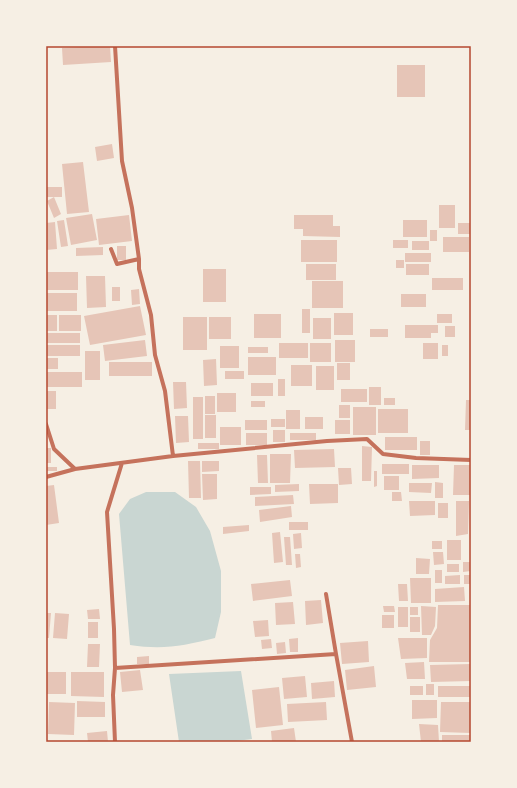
<svg xmlns="http://www.w3.org/2000/svg" width="517" height="788" font-family="'Fira Sans Condensed',sans-serif">
<style>
.water{fill:#c9d6d2}
.building{fill:#e6c5b7}
.lines{fill:none;stroke-linecap:round;stroke-linejoin:round}
.minor{stroke:#c5725c;stroke-width:4}
.neatline{fill:none;stroke:#b5482f;stroke-width:1.5}
</style>
<rect width="100%" height="100%" fill="#f6efe4"/>
<!-- water -->
<path class="water" d="M146,492H175L196,507L210,531L221,571V612L215,638C183,646 163,650 130,645L119,514L130,499Z
M241,671L252,739L229,742H179L169,674Z"/>
<!-- building -->
<path class="building" d="M98,46H110L111,62L63,65L62,48Z
M397,65H425V97H397Z
M112,144L114,158L97,161L95,147Z
M83,162L89,212L67,214L62,164Z
M46,187H62V197H46Z
M54,197L61,214L54,218L47,201Z
M439,205H455V228H439Z
M92,214L97,240L71,245L66,218Z
M129,215L132,241L99,245L96,219Z
M294,215H333V226H340V237L303,236V229H294Z
M64,220L68,246L61,247L57,221Z
M403,220H427V237H403Z
M55,222L57,249L46,250V223Z
M458,223H470V234H458Z
M430,230H437V241H430Z
M443,237H469V252H443Z
M301,240H337V262H301Z
M393,240H408V248H393Z
M412,241H429V250H412Z
M117,246H126V260H117Z
M103,247V255L76,256V248Z
M405,253H431V262H405Z
M396,260H404V268H396Z
M306,264H336V280H306Z
M406,264H429V275H406Z
M203,269H226V302H203Z
M46,272H78V290H46Z
M86,276H105L106,307L87,308Z
M432,278H463V290H432Z
M312,281H343V308H312Z
M112,287H120V301H112Z
M139,289L140,304L132,305L131,290Z
M46,293H77V311H46Z
M401,294H426V307H401Z
M140,306L146,335L90,345L84,316Z
M302,309H310V333H302Z
M334,313H353V335H334Z
M254,314H281V338H254Z
M437,314H452V323H437Z
M46,315H57V331H46Z
M59,315H81V331H59Z
M183,317H207V350H183Z
M209,317H231V339H209Z
M313,318H331V339H313Z
M405,325H438V333H431V338H405Z
M445,326H455V337H445Z
M370,329H388V337H370Z
M46,333H80V343H46Z
M145,340L147,356L105,361L103,345Z
M335,340H355V362H335Z
M279,343H308V358H279Z
M310,343H331V362H310Z
M423,343H438V359H423Z
M46,345H80V356H46Z
M442,345H448V356H442Z
M220,346H239V368H220Z
M248,347H268V353H248Z
M85,351H100V380H85Z
M248,357H276V375H248Z
M46,358H58V369H46Z
M216,359L217,385L204,386L203,360Z
M109,362H152V376H109Z
M337,363H350V380H337Z
M291,365H312V386H291Z
M316,366H334V390H316Z
M225,371H244V379H225Z
M46,372H82V387H46Z
M278,379H285V396H278Z
M173,382H186L187,408L174,409Z
M251,383H273V396H251Z
M369,387H381V405H369Z
M341,389H367V402H341Z
M46,391H56V409H46Z
M217,393H236V412H217Z
M205,396H215V414H205Z
M193,397H203V439H193Z
M384,398H395V405H384Z
M466,400H471V430H465Z
M251,401H265V407H251Z
M339,405H350V418H339Z
M353,407H376V435H353Z
M378,409H408V433H378Z
M286,410H300V429H286Z
M205,415H216V438H205Z
M175,416H188L189,442L176,443Z
M305,417H323V429H305Z
M271,419H285V427H271Z
M245,420H267V430H245Z
M335,420H350V434H335Z
M220,427H241V445H220Z
M273,430H285V442H273Z
M246,433H267V445H246Z
M290,433H316V440H290Z
M385,437H417V450H385Z
M420,441H430V455H420Z
M198,443H219V449H198Z
M362,446L372,447L371,481H362Z
M46,448H51V463H46Z
M334,449L335,467L295,468L294,450Z
M270,454H291L290,483H270Z
M257,455H267L268,483H258Z
M188,461H200L201,498H189Z
M202,461H219V471L202,472Z
M382,464H409V474H382Z
M412,465H439V478L412,479Z
M454,465H471V495H453Z
M46,467H57V471H46Z
M338,468H351L352,484L339,485Z
M374,471H377V486L374,487Z
M202,474H217V499L203,500Z
M384,476H399V490H384Z
M435,482L443,483V498H435Z
M409,483H432L431,493L409,492Z
M299,484V491L275,492V485Z
M309,484H338V503L310,504Z
M54,485L59,523L46,525V486Z
M250,487H271V494L250,495Z
M392,492H401L402,501H392Z
M293,495L294,504L255,506V497Z
M409,501H435V515L410,516Z
M456,501H469L468,534L456,536Z
M438,503H448V518H438Z
M291,506L292,517L260,522L259,510Z
M289,522H308V530H289Z
M249,525V531L223,534V527Z
M280,532L283,562L274,563L272,533Z
M301,533L302,548L294,549L293,534Z
M284,537H290L292,565H286Z
M447,540H461V560H447Z
M432,541H442V549H432Z
M433,552H443L444,564L434,565Z
M295,554H300L301,567L296,568Z
M416,558L430,559L429,574H416Z
M463,562H471V571L463,572Z
M447,564H459V572H447Z
M435,570H442V583H435Z
M460,575V584H445V576Z
M464,575H471V584H464Z
M410,578H431V603H411Z
M290,580L292,596L253,601L251,584Z
M398,584H407L408,601H399Z
M464,587L465,601L435,602V589Z
M321,600L323,623L306,625L305,601Z
M293,602L295,624L276,625L275,603Z
M438,605H471V662H429L430,640L437,628Z
M383,606H394L395,612H384Z
M421,606L436,607L435,626L431,635H422Z
M398,607H408V627H398Z
M410,607H418V615H410Z
M99,609L100,619H88L87,610Z
M46,613H51L49,638H46Z
M55,613L69,614L67,639L53,638Z
M382,615H394V628H382Z
M410,617H420V632H410Z
M268,620L269,636L255,637L253,621Z
M88,622H98V638H88Z
M298,638V652H290L289,639Z
M398,638H427V658L401,659Z
M271,639L272,648L262,649L261,640Z
M368,641L369,662L342,664L340,643Z
M285,642L286,653L277,654L276,643Z
M88,644H100L99,667H87Z
M149,656V664H137V657Z
M424,662L425,679H407L405,663Z
M471,664V681L431,682L430,665Z
M374,666L376,687L347,690L345,670Z
M140,670L143,690L122,692L120,672Z
M46,672H66V694H46Z
M71,672H104V697L71,696Z
M305,676L307,697L284,699L282,678Z
M334,681L335,697L312,699L311,683Z
M426,684H434V695H426Z
M410,686H423V695H410Z
M438,686H471V697H438Z
M279,687L283,725L256,728L252,690Z
M412,700H437V718L412,719Z
M77,701L105,702V717H77Z
M49,702L75,703L74,735L48,734Z
M326,702L327,720L288,722L287,704Z
M441,702H471V733L440,732Z
M419,724L438,725L439,742H421Z
M294,728L296,742H272L271,731Z
M107,731L108,742H88L87,733Z
M442,735H471V742H442Z"/>
<g class="lines">
<!-- minor -->
<path class="minor" d="M115,46L122,161L132,208L139,259
M111,249L117,264L139,259V269L151,315L155,355L165,391L173,456
M46,424L54,449L75,469
M46,477L75,469L173,456L327,441L367,439L383,454L416,458L471,460
M326,594L336,654
M115,668L336,654L352,742
M115,742L113,695L115,668L114,629L107,512L122,463"/>
</g>
<!-- border -->
<rect width="517" height="788" fill="none" stroke="#f6efe4" stroke-width="94"/>
<rect x="47" y="47" width="423" height="694" class="neatline"/>
</svg>
